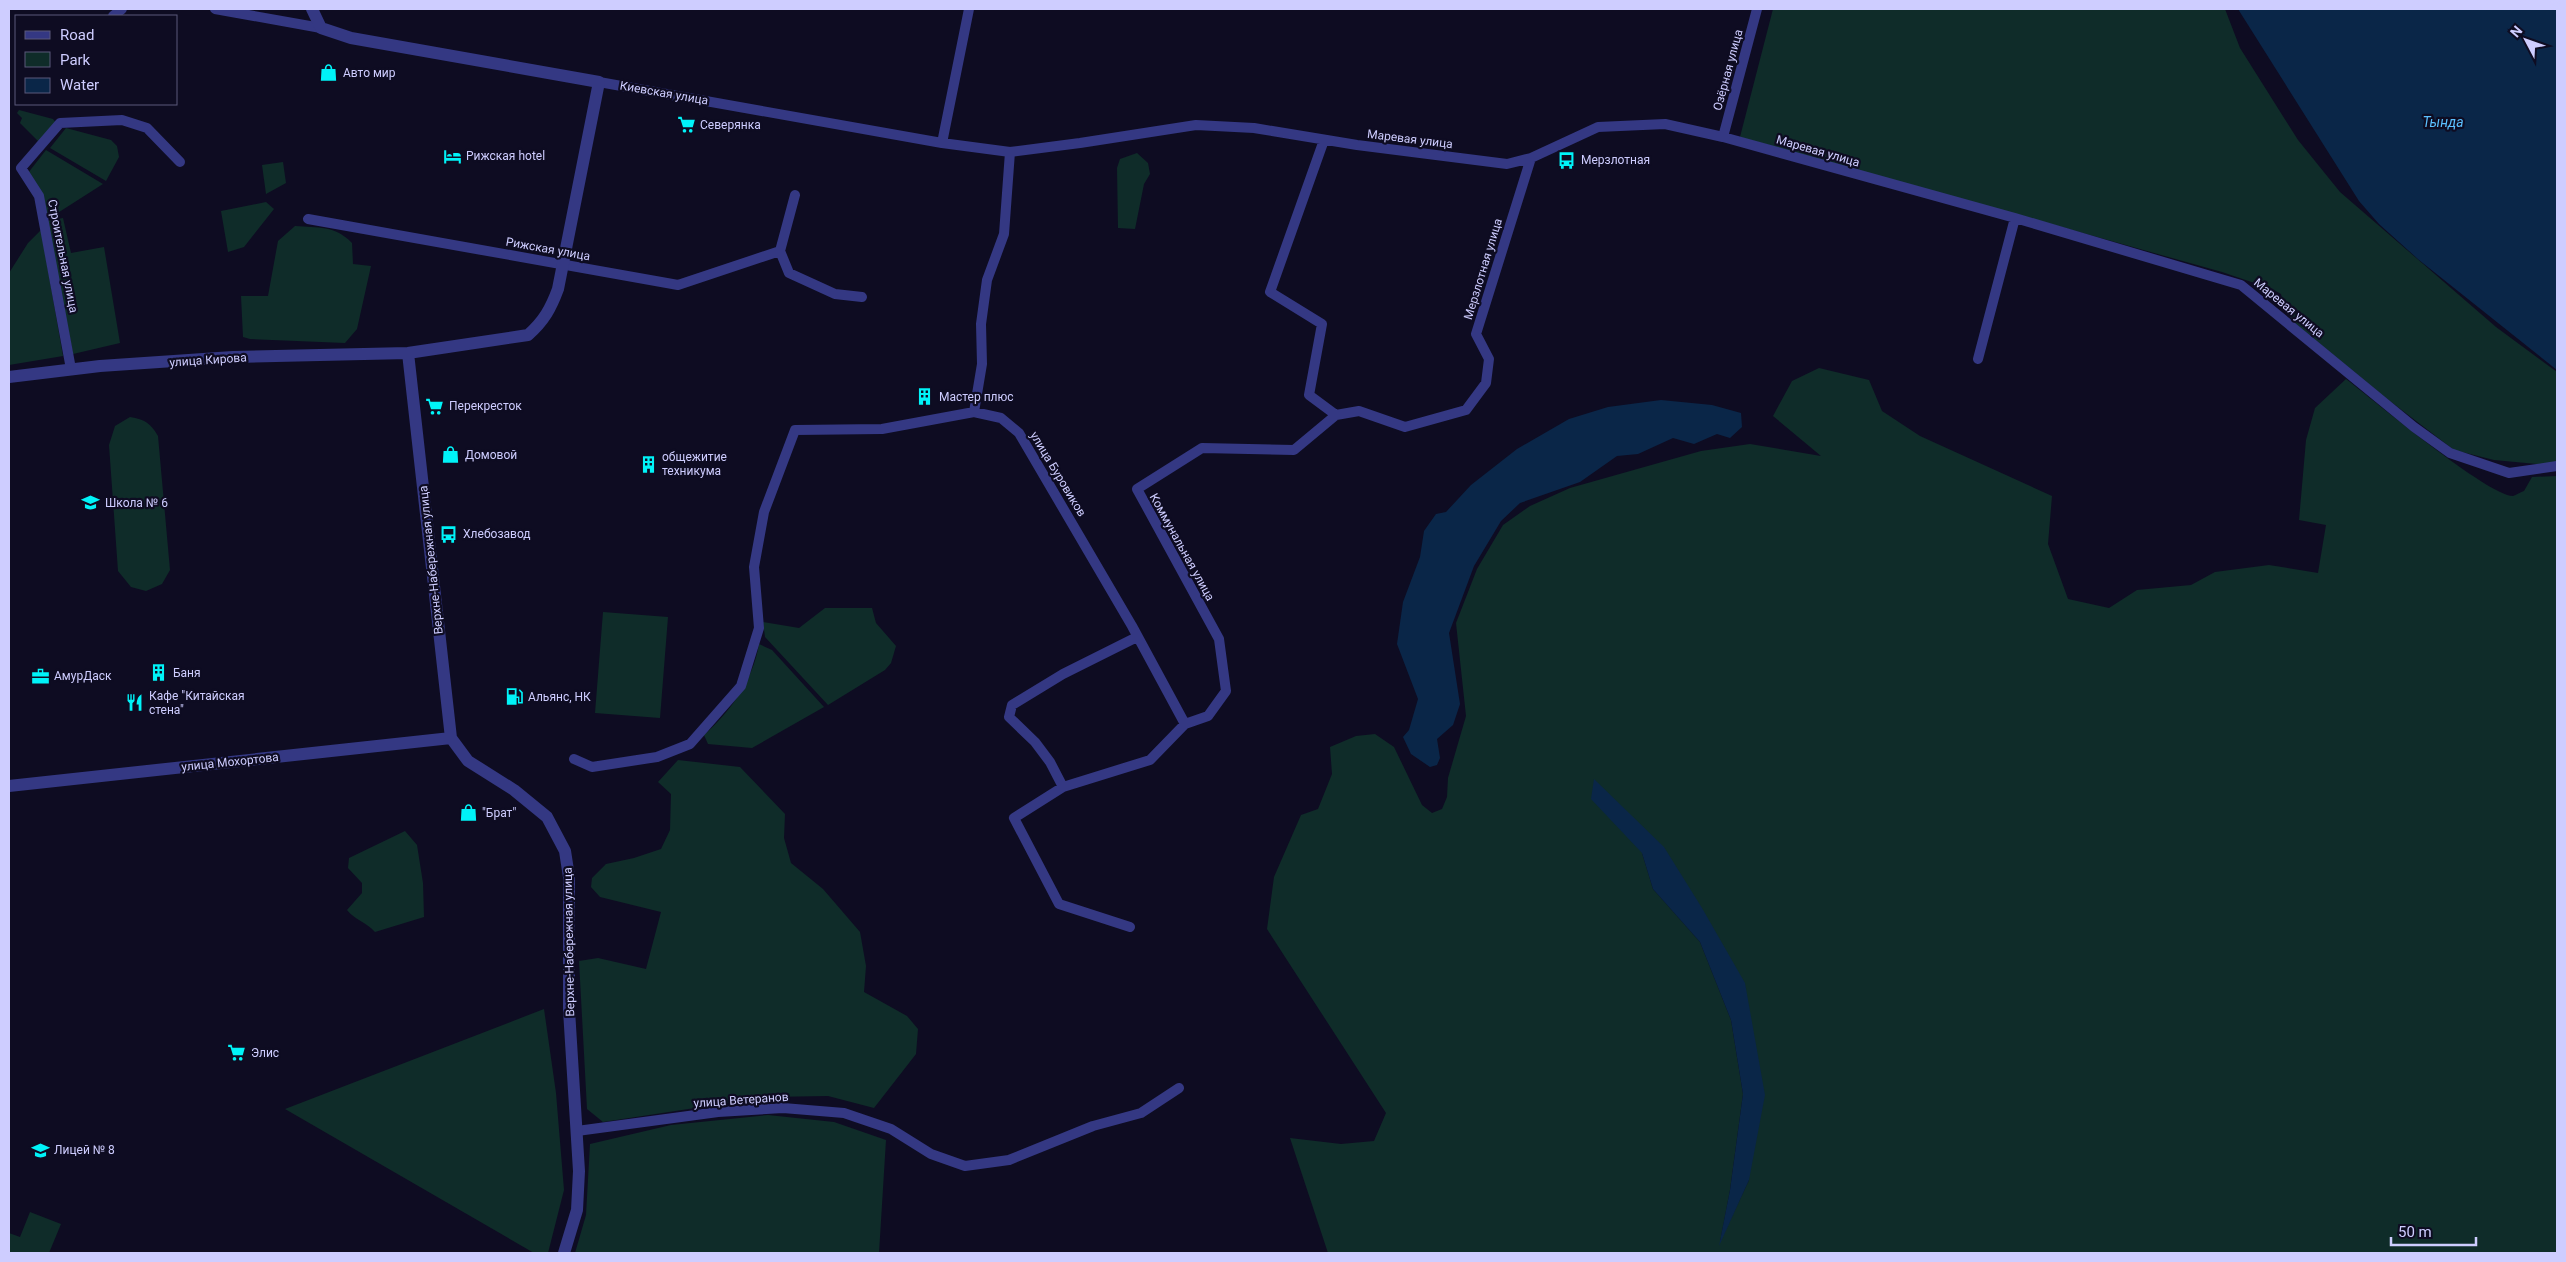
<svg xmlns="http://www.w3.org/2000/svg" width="2566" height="1262" font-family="Roboto,sans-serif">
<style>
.green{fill:#0f2c29;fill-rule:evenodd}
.water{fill:#0a2648}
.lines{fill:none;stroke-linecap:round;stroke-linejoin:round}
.minor{stroke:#343883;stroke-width:10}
.tertiary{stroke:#343883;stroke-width:12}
.labels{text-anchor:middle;stroke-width:4.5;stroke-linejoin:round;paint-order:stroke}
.street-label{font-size:12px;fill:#cecdff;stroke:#0e0c22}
.poi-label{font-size:12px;fill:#cecdff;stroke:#0e0c22;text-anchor:start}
.water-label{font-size:14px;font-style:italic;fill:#5bc0ff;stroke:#0e0c22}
</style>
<rect width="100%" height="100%" fill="#0e0c22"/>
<!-- green -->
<path class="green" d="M1773,9H2225L2240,48L2298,140L2340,192L2496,327L2557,372V463L2548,465L2494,460L2454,450L2386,398L2296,324L2285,311L2281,294L2272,289L2222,272L1740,137Z
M19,110L53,119L56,123L40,143L20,123L22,118L17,113Z
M66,128L111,140L117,146L119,157L106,181L50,148Z
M46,150L103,184L56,214L48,216L28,173Z
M1137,153L1148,163L1150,174L1144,184L1135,229L1118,228L1117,168L1120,159Z
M283,162L286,183L266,194L262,165Z
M266,202L274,209L244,247L228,252L221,211Z
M63,218L71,253L104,247L120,343L73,354L47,221Z
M295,226C318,228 335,225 352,243L353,264L371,266L357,329L345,343L250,339L243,337L241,296H268L278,241Z
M41,230L63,356L9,365V273L28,243Z
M1819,368L1869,380L1882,411L1920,436L2052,496L2048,544L2068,599L2109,608L2137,590L2191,585L2215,572L2269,565L2318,573L2326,525L2299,520L2306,440L2315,408L2346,379C2372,399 2488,496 2513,496C2516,495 2521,492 2524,491L2532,477L2557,476V1253H1328L1290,1138L1341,1144L1374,1141L1386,1113L1267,929L1274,877L1301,815L1318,809L1332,774L1330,747L1356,736L1375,734L1394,747L1422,805L1432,813L1442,809L1447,797L1448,778L1466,716L1456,623L1477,569L1503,525L1530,506L1570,488L1701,451L1750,444L1821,456L1773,416L1792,381ZM1642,853L1745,984L1749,1180L1720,1242L1730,1190L1743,1094L1731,1020L1700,942L1653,889Z
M130,417C145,419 151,424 158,436L170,570L162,584L146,591L131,587L118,571L109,445L115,426Z
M825,608H872L876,623L896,646L891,663L885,670L828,705L765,637L763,622L799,628Z
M603,612L668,617L660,718L595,713Z
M759,644L772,650L824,707L752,748L708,744L704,735C731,711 753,680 759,644Z
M678,760L740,767L785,814L784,838L791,863L823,889L860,932L866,966L864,992L907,1016L918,1029L916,1054L874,1108L828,1096L768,1097L603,1122L587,1109L579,961L598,958L646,969L661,912L600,897L591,887L592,878L606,864L634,858L661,849L670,830L671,794L658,782Z
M405,831L417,845L423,883L424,917L375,932C366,922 355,920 347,910L362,893V883L348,868L349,858Z
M544,1009L556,1093L564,1190L548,1253H534L285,1109Z
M768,1115L834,1122L886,1140L879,1253H575L586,1215L590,1144L671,1125Z
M30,1212L61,1224L49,1253H9V1233L20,1237Z"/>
<!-- water -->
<path class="water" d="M2238,9H2557V370L2419,260L2379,224L2359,201Z
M1661,400L1712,405L1741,413L1742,427L1730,438L1717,434L1694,444L1673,438L1638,454L1617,456L1580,482L1520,503L1501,521L1474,566L1449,633L1460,704L1453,725L1437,739L1440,758L1437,765L1430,767L1411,754L1403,737L1409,730L1418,699L1397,644L1403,602L1420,557L1424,531L1436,514L1446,512L1471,485L1517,449L1569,419L1608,407Z
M1594,779L1664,847L1702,908L1745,983L1765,1095L1749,1180L1719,1246L1730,1190L1743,1094L1731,1020L1700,942L1653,889L1642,853L1591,799Z"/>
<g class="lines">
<!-- minor -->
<path class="minor" d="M215,9L321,28
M113,16L122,9
M599,82L942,143L1010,152L1080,143L1196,125L1254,128L1357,145L1507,164L1531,158L1598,127L1665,124L1723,137L2015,218L2241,285L2414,427L2450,453L2509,473L2557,466
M1723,137L1757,9
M942,143L969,9
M308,219L678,285L780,251L795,195
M780,251L789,273L835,294L862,297
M1978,359L2015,218
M71,369L39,196L21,168L60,123L122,120L147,128L180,162
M974,412L982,364L981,324L987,280L1004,234L1010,152
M1336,415L1359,411L1405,427L1466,410L1486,383L1489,359L1476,334L1531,158
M1185,724L1208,716L1226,691L1219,639L1137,489L1202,448L1294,450L1336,415L1309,395L1322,324L1270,292L1324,140
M574,759L592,767L657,757L690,744L741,686L759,628L754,567L764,512L795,430L882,429L974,412L1001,418L1019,433L1132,626L1185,724L1150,760L1063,787L1014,818L1059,904L1130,927
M1063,787L1050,762L1035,742L1009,717L1012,705L1063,674L1137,637
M577,1131L718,1112L783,1108L844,1113L891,1129L931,1154L965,1166L1009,1160L1093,1126L1141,1113L1179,1088"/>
<!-- tertiary -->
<path class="tertiary" d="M408,353L451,738L468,761L514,790L547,817L565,851L569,877V1010L579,1171L577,1210L564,1253
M9,377L100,366L233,357L408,353L528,335C544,321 551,308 558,289L599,82L351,38L321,28L312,9
M9,786L451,738"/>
</g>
<!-- icons -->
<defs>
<symbol id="shop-bare" viewBox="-9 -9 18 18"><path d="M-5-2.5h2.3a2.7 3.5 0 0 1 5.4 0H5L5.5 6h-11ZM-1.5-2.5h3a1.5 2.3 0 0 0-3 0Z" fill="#00f3f8" stroke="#0e0c22" stroke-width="2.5" paint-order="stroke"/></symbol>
<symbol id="supermarket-bare" viewBox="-9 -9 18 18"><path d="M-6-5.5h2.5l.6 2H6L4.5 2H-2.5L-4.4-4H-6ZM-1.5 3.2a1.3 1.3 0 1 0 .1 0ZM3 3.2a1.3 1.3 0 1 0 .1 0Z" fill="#00f3f8" stroke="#0e0c22" stroke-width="2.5" paint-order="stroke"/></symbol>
<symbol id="hotel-bare" viewBox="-9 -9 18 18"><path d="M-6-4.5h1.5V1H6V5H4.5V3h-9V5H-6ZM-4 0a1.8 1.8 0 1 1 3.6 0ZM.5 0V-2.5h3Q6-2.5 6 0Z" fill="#00f3f8" stroke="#0e0c22" stroke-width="2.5" paint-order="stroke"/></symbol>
<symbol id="bus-bare" viewBox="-9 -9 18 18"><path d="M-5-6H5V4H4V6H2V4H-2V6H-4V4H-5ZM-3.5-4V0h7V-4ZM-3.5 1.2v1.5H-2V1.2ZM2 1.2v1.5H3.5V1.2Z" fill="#00f3f8" stroke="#0e0c22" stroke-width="2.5" paint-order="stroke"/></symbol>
<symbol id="building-bare" viewBox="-9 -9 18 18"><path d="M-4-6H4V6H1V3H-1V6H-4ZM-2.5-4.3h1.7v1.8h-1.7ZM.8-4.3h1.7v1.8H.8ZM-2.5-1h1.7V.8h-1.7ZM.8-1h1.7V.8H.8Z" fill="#00f3f8" stroke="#0e0c22" stroke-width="2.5" paint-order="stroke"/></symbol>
<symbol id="school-bare" viewBox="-9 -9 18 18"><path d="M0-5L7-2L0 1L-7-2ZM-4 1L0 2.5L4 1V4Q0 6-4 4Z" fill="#00f3f8" stroke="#0e0c22" stroke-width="2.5" paint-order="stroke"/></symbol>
<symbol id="office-bare" viewBox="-9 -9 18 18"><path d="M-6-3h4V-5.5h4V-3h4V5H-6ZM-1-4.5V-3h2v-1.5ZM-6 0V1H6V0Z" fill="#00f3f8" stroke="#0e0c22" stroke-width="2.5" paint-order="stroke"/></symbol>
<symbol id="fuel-bare" viewBox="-9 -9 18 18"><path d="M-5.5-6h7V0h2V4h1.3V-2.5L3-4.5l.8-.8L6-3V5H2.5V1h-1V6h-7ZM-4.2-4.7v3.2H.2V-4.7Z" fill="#00f3f8" stroke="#0e0c22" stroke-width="2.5" paint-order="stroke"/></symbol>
<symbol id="restaurant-bare" viewBox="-9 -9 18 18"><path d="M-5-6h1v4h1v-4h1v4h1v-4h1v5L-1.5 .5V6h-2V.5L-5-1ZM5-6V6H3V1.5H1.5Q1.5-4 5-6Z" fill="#00f3f8" stroke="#0e0c22" stroke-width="2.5" paint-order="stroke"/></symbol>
</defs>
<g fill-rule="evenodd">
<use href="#shop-bare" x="316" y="60" width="25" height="25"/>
<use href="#supermarket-bare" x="674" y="112" width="25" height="25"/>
<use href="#hotel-bare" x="440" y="144" width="25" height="25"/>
<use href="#bus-bare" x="1554" y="148" width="25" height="25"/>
<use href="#building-bare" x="912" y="384" width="25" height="25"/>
<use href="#supermarket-bare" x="422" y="394" width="25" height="25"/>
<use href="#shop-bare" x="438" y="442" width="25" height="25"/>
<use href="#building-bare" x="636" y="452" width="25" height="25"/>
<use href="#school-bare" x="78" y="490" width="25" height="25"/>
<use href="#bus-bare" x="436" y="522" width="25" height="25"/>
<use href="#building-bare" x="146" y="660" width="25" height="25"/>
<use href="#office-bare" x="28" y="664" width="25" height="25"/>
<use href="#fuel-bare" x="502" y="684" width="25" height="25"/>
<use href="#restaurant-bare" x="122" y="690" width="25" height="25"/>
<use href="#shop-bare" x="456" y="800" width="25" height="25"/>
<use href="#supermarket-bare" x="224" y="1040" width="25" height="25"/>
<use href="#school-bare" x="28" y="1138" width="25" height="25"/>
</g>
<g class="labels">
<!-- street labels -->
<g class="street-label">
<text transform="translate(1728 70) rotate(-75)" y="4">Озёрная улица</text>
<text transform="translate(664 93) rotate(10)" y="4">Киевская улица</text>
<text transform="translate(1410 139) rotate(7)" y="4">Маревая улица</text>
<text transform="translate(1818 151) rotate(16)" y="4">Маревая улица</text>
<text transform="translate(548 249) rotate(10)" y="4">Рижская улица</text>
<text transform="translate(63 256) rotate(79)" y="4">Строительная улица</text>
<text transform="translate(1483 269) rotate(-73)" y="4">Мерзлотная улица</text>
<text transform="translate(2289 308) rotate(39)" y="4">Маревая улица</text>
<text transform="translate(208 360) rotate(-4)" y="4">улица Кирова</text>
<text transform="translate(1058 474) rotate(59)" y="4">улица Буровиков</text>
<text transform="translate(1182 547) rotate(61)" y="4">Коммунальная улица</text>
<text transform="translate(431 560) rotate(-96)" y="4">Верхне-Набережная улица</text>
<text transform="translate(230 762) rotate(-6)" y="4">улица Мохортова</text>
<text transform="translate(569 942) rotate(-91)" y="4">Верхне-Набережная улица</text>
<text transform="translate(741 1100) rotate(-4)" y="4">улица Ветеранов</text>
</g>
<!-- poi labels -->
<g class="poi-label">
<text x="343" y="77">Авто мир</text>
<text x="700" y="129">Северянка</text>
<text x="466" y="160">Рижская hotel</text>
<text x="1581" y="164">Мерзлотная</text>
<text x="939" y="401">Мастер плюс</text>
<text x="449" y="410">Перекресток</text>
<text x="465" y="459">Домовой</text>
<text x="662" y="461">общежитие<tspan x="662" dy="14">техникума</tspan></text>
<text x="105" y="507">Школа № 6</text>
<text x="463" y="538">Хлебозавод</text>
<text x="173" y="677">Баня</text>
<text x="54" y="680">АмурДаск</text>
<text x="149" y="700">Кафе "Китайская<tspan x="149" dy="14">стена"</tspan></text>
<text x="528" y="701">Альянс, НК</text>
<text x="482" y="817">"Брат"</text>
<text x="251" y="1057">Элис</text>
<text x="54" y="1154">Лицей № 8</text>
</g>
<!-- water labels -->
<g class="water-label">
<text x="2443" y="127">Тында</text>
</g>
</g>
<!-- border -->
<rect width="2566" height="1262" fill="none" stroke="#cecdff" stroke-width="20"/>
<!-- legend -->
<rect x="15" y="15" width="162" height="90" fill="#0e0c22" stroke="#5b597a"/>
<rect x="25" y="31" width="25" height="8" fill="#343883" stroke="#5b597a"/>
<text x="60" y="40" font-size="15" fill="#cecdff">Road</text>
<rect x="25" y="52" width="25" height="15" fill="#0f2c29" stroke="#5b597a"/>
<text x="60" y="65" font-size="15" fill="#cecdff">Park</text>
<rect x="25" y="78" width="25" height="15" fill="#0a2648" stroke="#5b597a"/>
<text x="60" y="90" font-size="15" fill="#cecdff">Water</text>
<!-- north arrow -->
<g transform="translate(2526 40) rotate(311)" stroke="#0e0c22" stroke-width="4" paint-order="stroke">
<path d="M0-4L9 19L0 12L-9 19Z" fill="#cecdff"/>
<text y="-8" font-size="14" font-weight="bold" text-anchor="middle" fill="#cecdff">N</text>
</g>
<!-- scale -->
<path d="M2391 1237v8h85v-8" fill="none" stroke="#cecdff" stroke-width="2.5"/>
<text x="2398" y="1237" font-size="15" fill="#cecdff" stroke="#0e0c22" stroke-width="4" paint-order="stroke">50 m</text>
</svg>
